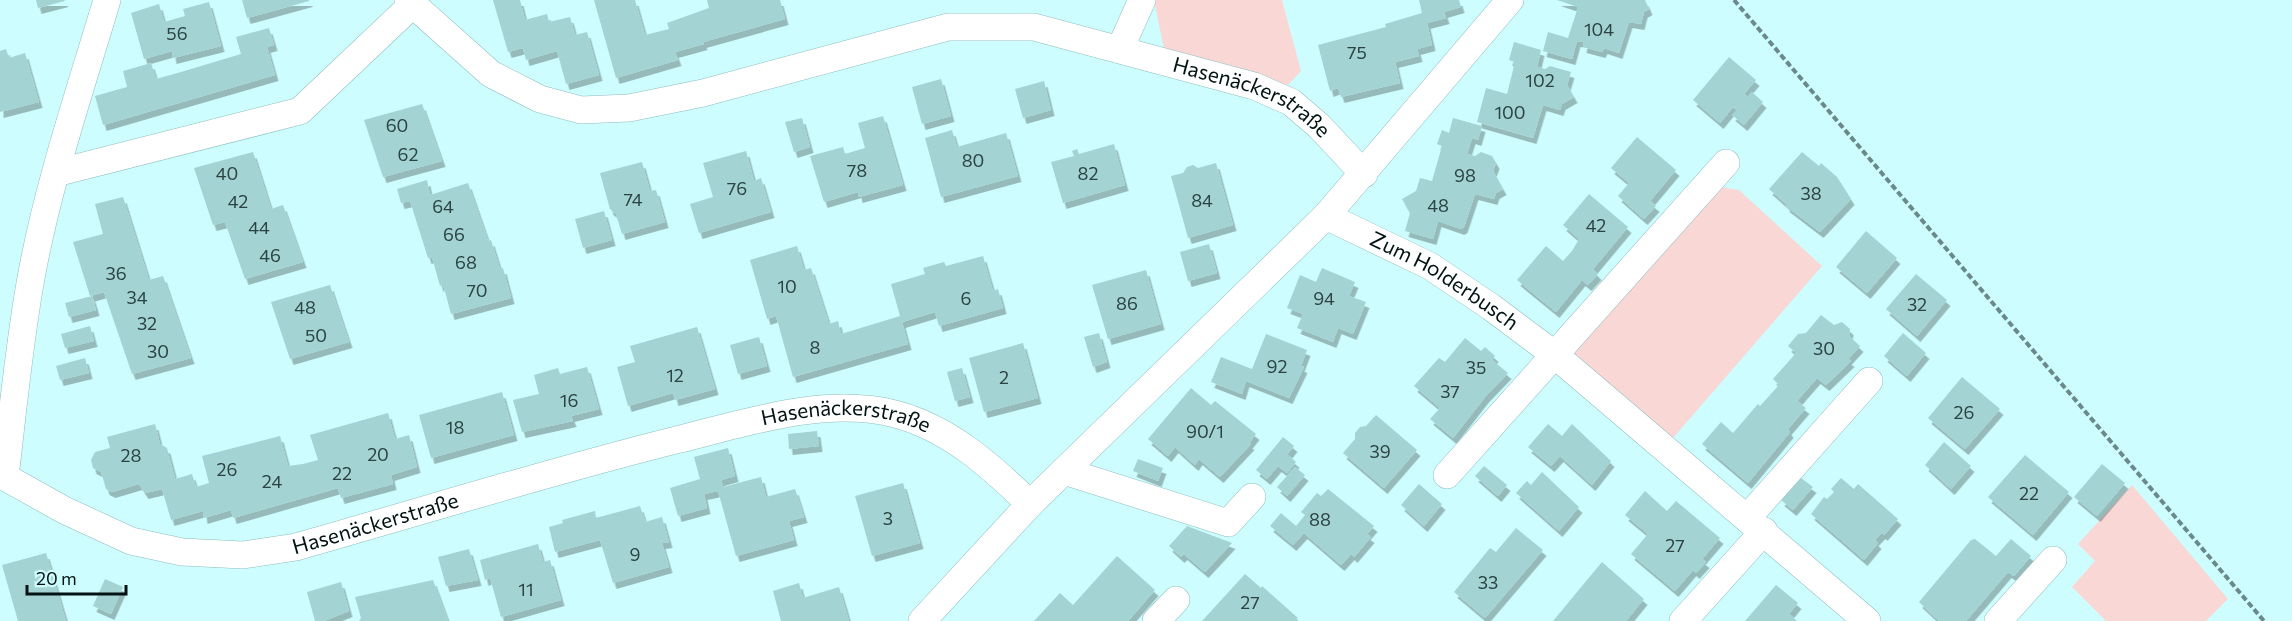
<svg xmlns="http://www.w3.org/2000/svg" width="2292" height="621" font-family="Commissioner,sans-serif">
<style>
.green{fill:#f9d7d5}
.building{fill:#a4d3d3;filter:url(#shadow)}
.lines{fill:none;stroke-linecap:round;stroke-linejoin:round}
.minor-casing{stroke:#90bdbe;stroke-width:28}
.path{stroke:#69898a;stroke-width:4;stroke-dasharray:6 3;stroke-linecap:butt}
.minor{stroke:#fff;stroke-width:27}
.labels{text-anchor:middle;stroke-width:4.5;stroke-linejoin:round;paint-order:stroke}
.number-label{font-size:18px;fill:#2b4343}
.street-label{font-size:21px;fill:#031313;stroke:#cdfdfe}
</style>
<defs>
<filter id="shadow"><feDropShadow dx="3.5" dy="6" stdDeviation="0" flood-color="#0004"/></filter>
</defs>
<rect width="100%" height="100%" fill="#cdfdfe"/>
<!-- green -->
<path class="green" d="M1154,0H1282L1301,71L1288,85L1164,49Z
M1714,186L1739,190L1822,266L1673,438L1573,354Z
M2132,485L2228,599L2206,621H2106L2072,587L2095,561L2078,544Z"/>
<!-- building -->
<path class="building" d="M36,0H64L65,1L38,8Z
M242,0H309V1L247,18Z
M493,0H520L525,20L547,14L549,22L570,17L575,35L587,32L599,75L566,84L557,51L526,60L523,48L508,52Z
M594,0H635L645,35L669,29L667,23L709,8L707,0H780L785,19L703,42L704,44L675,52L678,60L616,78Z
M1419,0H1459L1461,7L1444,12L1446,18L1427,23L1432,45L1417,49L1419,56L1395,62L1400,83L1341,97L1338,88L1330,91L1318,45L1386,27L1385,24L1422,13Z
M1557,0H1645L1649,9L1644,12L1641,24L1629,22L1619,53L1604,48L1602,52L1583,47L1584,42L1577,41L1572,59L1543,51L1548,32L1568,38L1578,7Z
M209,2L221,46L173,58L172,51L144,59L131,13L159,4L164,22L185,16L183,9Z
M269,28L274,45L267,47L275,75L103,125L95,96L127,87L123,71L151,63L156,79L181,72L241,54L236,37Z
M1514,42L1541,50L1537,67L1545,69L1550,66L1571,72L1567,85L1574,97L1562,104L1560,110L1543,105L1533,138L1477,122L1486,88L1507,94L1515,62L1509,60Z
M6,49L9,58L25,53L39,102L0,112V51Z
M1729,57L1756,80L1744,94L1748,97L1752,92L1763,102L1744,125L1732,115L1737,110L1733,107L1720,123L1693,100Z
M941,79L951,116L922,124L912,87Z
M1044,81L1051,110L1023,118L1015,89Z
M422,104L442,161L383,177L364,120Z
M883,116L903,185L859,197L858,192L824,202L810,156L843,147L845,154L865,148L858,123Z
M802,118L810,147L794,152L785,122Z
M1453,118L1482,126L1478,140L1472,138L1467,154L1475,156L1481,152L1492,156L1496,163L1493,171L1503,189L1496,193L1494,199L1475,194L1464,227L1461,229L1438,221L1433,239L1405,231L1410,213L1402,199L1416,191L1420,178L1432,181L1442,146L1437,144L1442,130L1449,133Z
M952,130L957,147L1006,133L1018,176L941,197L925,138Z
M1637,137L1676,170L1650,201L1656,206L1644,219L1618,196L1629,183L1611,168Z
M1114,144L1125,185L1063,203L1051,162L1074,156L1072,151L1077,149L1079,154Z
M746,151L754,181L761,178L771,212L699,233L690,204L713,197L703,163Z
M253,152L271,209L283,205L303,262L245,279L225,222L213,225L194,168Z
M1802,152L1819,166L1821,163L1837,177L1851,199L1820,232L1786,206L1787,205L1769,189Z
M642,162L650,191L656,190L665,222L622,234L616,214L610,209L600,173Z
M1216,163L1233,225L1188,238L1171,176L1183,173L1187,167L1193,165L1198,168Z
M427,180L430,195L468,183L488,241L491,240L500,269L503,268L511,298L451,314L443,284L440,286L432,257L428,258L410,201L401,203L397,189Z
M1589,194L1628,227L1593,269L1598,274L1588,285L1582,280L1556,312L1517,280L1546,246L1563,261L1572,251L1579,239L1563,225Z
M123,197L149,280L163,276L191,358L132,374L104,292L90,296L73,242L103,234L95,204Z
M604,211L612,240L583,248L575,219Z
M1866,231L1897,258L1867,293L1836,267Z
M1209,244L1217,273L1188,281L1180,252Z
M797,246L804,270L811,268L829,324L838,321L841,334L900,316L891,284L925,274L923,268L944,262L946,266L983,256L993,291L998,289L1003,308L939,326L935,312L902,322L908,344L793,377L776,316L767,319L750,260Z
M1322,268L1355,282L1349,296L1366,302L1353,334L1338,328L1333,342L1297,328L1303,314L1287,308L1300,275L1316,282Z
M1146,270L1161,324L1108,339L1092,285Z
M1916,274L1947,300L1917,336L1886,309Z
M330,285L349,342L290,359L271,302Z
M92,296L96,310L69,317L65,303Z
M1821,315L1834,325L1842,322L1850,329L1849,336L1860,346L1848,359L1851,361L1826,385L1817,378L1797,401L1806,408L1788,429L1790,432L1748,483L1702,444L1721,422L1733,433L1758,404L1760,406L1779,385L1773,379L1796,353L1788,346L1798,334L1806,333Z
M90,326L94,341L65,348L61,334Z
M697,327L715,389L675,400L673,393L628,406L617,367L635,362L630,346Z
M1099,333L1107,362L1093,367L1084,337Z
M1903,333L1926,353L1907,376L1884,356Z
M1266,334L1307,350L1301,366L1304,367L1289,398L1246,381L1242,394L1211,382L1221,357L1252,369Z
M759,337L767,366L738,374L730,345Z
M1465,338L1481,351L1485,347L1495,356L1492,360L1508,373L1485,397L1453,438L1430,419L1440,408L1414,386L1439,358L1445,362Z
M1023,343L1038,398L984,412L969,358Z
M85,358L89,373L60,380L56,366Z
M587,367L599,409L571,416L573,421L522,432L513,400L539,394L534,375L558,368L560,374Z
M962,368L970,397L955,401L947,372Z
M1962,377L2000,409L1965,449L1928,418Z
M1191,388L1211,405L1215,401L1256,434L1249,443L1251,444L1220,477L1199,459L1195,465L1175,447L1168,456L1148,439Z
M502,392L514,435L431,458L419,415Z
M388,413L395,439L409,435L417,467L391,475L393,484L341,498L338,488L233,518L231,510L204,518L203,511L171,520L162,489L145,493L139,484L112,492L106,489L101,472L93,468L91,460L95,452L110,448L107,437L155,424L160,444L167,448L175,479L192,474L196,487L209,483L202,456L280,436L288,466L303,464L318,460L310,435Z
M1376,415L1417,450L1384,488L1343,453L1355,439V433L1360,427L1366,426Z
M1548,424L1562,436L1572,424L1611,461L1592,485L1560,456L1551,466L1528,447Z
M817,431L819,446L789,449L788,434Z
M1283,437L1294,446L1281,462L1288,455L1296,462L1287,473L1278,466L1267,479L1256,470Z
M1944,442L1971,466L1951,489L1925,465Z
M728,448L735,476L721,480L723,487L761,477L766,497L795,489L804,517L789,521L794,540L736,556L718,491L704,494L707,508L678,516L670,488L700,479L694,457Z
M2025,455L2069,492L2033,535L1988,497Z
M1138,459L1163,468L1158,481L1133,471Z
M2102,464L2125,483L2097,516L2074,497Z
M1484,466L1507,485L1498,496L1475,476Z
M1295,467L1305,475L1287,496L1277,487Z
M1542,472L1579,507L1559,531L1516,493L1527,481L1531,485Z
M1801,478L1813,487L1793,510L1781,500Z
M1841,478L1854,489L1858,484L1898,519L1884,535L1882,533L1875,540L1878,543L1864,560L1811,514L1824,497L1827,499L1834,492L1831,489Z
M903,483L920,543L872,556L855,496Z
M1419,484L1442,504L1424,526L1401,505Z
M1328,489L1374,526L1367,534L1371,537L1354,557L1351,554L1341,565L1304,533L1293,545L1270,526L1281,513L1296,526L1305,515L1301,512L1317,493L1321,496Z
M1645,491L1667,511L1676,501L1720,538L1702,559L1706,562L1696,573L1693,570L1675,591L1631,554L1648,534L1625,515Z
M640,506L645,522L662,517L669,542L662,543L669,567L613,583L600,540L555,552L549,527L563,523L562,520L595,511L596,518Z
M1187,526L1232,543L1205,572L1184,554L1181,557L1169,546Z
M1516,528L1543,550L1485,618L1454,592L1490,548L1496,552Z
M1975,539L1996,556L2011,539L2031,556L2014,576L2008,572L1966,621H1939L1919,602L1971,540Z
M538,544L543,562L550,560L561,600L501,617L490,578L485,580L480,560Z
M469,549L478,580L446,586L438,557Z
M46,553L66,621H18L2,565Z
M1117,556L1155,590L1128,621H1034L1060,593L1073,605Z
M1602,562L1644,599L1626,621H1553Z
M1245,574L1261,588L1262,586L1298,618L1295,621H1202Z
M105,579L123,587L111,614L93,606Z
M433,580L448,621H359L361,618L355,597Z
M341,582L349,611L324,621H315L307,592Z
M799,583L803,598L839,587L849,621H781L773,591Z
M1776,585L1798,603L1789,614L1797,621H1745Z"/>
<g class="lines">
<defs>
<g id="minor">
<path id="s1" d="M107,0C80,91 48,184 31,278C19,344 13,410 5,477L64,510L131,541L182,552L243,555L296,547C423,511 548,472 676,440C746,423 824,396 895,414C949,428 991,466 1030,504"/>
<path id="s2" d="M408,0L491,74L540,99L581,110L629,108L703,93L948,27H1034L1254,86L1291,102L1319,126L1364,174"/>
<path d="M1120,49L1142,0"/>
<path d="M56,173L300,111L413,4"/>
<path id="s3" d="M1326,216L1430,266L1491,307L1555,355L1867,621"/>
<path d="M1064,471L1228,523L1252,497"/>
<path d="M1447,475L1726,163"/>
<path d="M1748,517L1869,381"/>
<path d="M922,621L1030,504L1326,216L1510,0"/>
<path d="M1156,621L1176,600"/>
<path d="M1683,621L1764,531"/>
<path d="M1998,621L2053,560"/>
</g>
</defs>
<!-- minor casing -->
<use href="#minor" class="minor-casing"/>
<!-- path -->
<path class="path" d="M1734,0L2264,621"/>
<!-- minor -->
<use href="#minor" class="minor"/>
</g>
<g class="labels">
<!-- number labels -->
<g class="number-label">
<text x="1599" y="36">104</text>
<text x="177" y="40">56</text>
<text x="1357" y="59">75</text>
<text x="1540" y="87">102</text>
<text x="1510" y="119">100</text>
<text x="397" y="132">60</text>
<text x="408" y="161">62</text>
<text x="973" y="167">80</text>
<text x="857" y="177">78</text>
<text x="227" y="180">40</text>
<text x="1088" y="180">82</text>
<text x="1465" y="182">98</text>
<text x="737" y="195">76</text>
<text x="1811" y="200">38</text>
<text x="633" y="206">74</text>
<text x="1202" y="207">84</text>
<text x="238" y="208">42</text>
<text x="1438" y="212">48</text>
<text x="443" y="213">64</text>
<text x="1596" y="232">42</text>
<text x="259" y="234">44</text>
<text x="454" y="241">66</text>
<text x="270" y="262">46</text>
<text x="466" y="269">68</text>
<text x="116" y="280">36</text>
<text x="787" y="293">10</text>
<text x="477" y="297">70</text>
<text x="137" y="304">34</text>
<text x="966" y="305">6</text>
<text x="1324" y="305">94</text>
<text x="1127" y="310">86</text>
<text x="1917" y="311">32</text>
<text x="305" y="314">48</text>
<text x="147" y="330">32</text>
<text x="316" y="342">50</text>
<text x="815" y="354">8</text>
<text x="1824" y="355">30</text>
<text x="158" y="358">30</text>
<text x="1277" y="373">92</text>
<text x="1476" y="374">35</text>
<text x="675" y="382">12</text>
<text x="1004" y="384">2</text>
<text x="1450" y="398">37</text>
<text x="569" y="407">16</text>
<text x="1964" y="419">26</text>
<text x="455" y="434">18</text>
<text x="1205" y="438">90/1</text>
<text x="1380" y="458">39</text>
<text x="378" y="461">20</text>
<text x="131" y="462">28</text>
<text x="227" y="476">26</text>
<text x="342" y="480">22</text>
<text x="272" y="488">24</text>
<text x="2029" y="500">22</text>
<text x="888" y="525">3</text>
<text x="1320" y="526">88</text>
<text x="1675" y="552">27</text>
<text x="635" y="561">9</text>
<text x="1488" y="589">33</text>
<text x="526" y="596">11</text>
<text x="1250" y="609">27</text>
</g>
<!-- street labels -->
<g class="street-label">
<text dy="7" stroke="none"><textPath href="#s2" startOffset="902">Hasenäckerstraße</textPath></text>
<text dy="7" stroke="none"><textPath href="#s3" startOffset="135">Zum Holderbusch</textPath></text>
<text dy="7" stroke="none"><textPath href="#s1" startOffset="1366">Hasenäckerstraße</textPath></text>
<text dy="7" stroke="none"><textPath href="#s1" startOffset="880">Hasenäckerstraße</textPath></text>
</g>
</g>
<!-- scale -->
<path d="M27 585v9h99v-9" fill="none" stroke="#031313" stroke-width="3"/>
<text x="36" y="585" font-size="18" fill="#031313" stroke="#cdfdfe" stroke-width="4.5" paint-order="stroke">20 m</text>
</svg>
